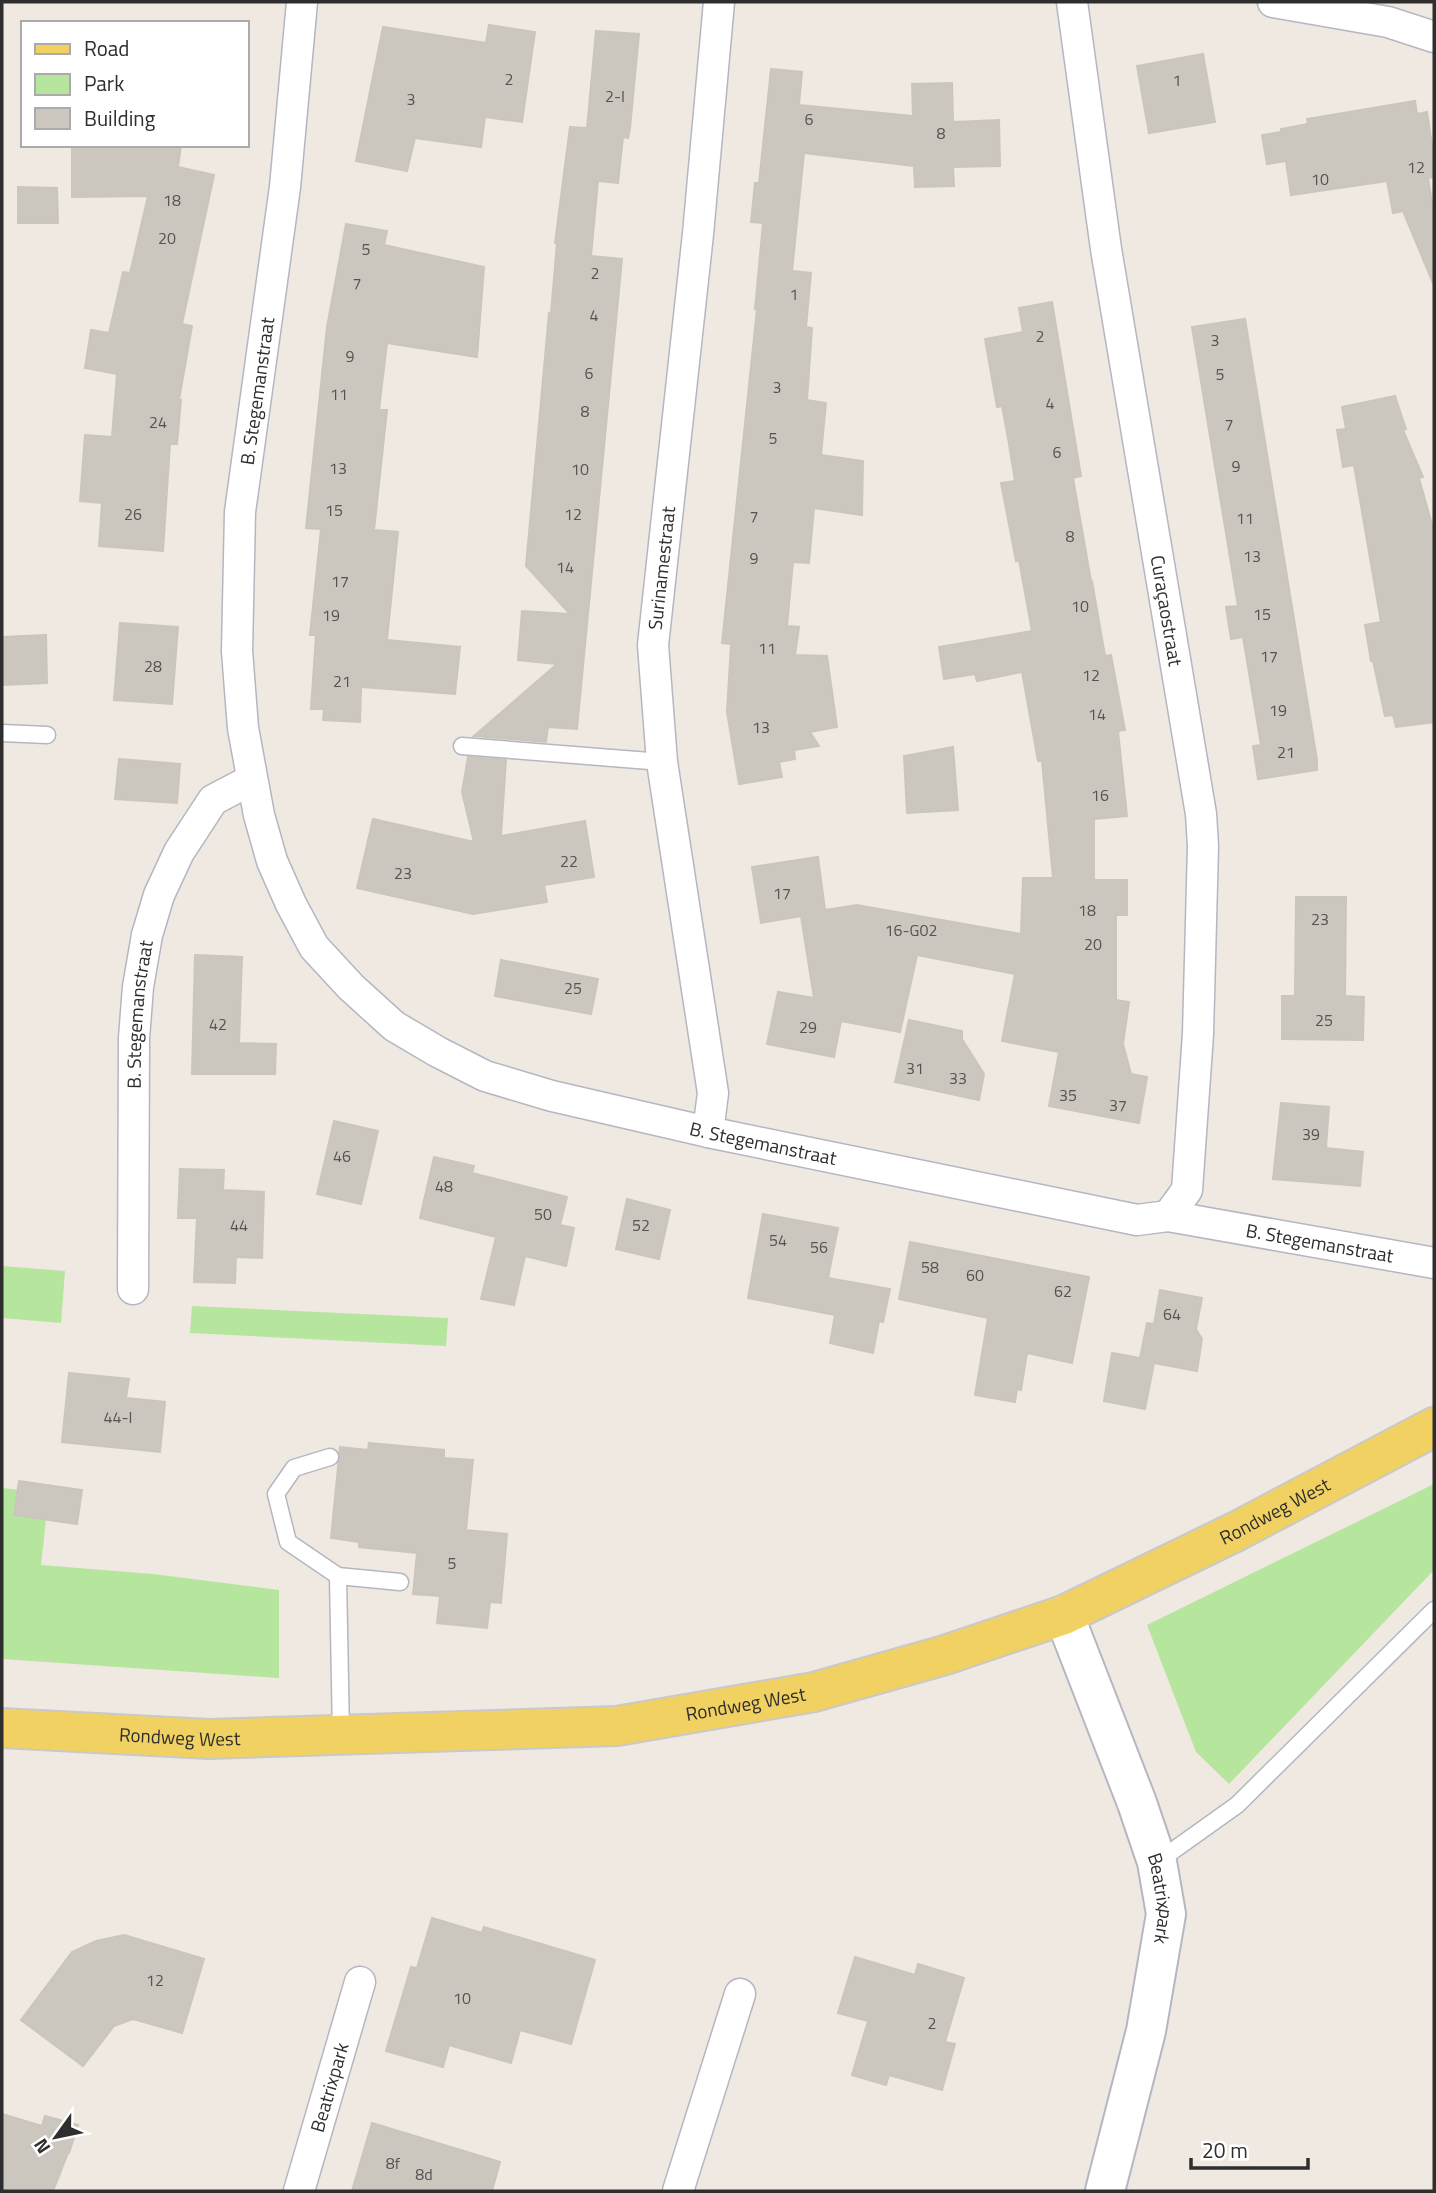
<svg xmlns="http://www.w3.org/2000/svg" width="1436" height="2193" font-family="'Titillium Web',sans-serif">
<style>
.green{fill:#b6e59e}
.building{fill:#cbc7bf;stroke:#cbc5ba;stroke-width:2}
.lines{fill:none;stroke-linecap:round;stroke-linejoin:round}
.lane-casing{stroke:#b4b7c1;stroke-width:19}
.street-casing{stroke:#b4b7c1;stroke-width:33}
.secondary-casing{stroke:#b4b7c1;stroke-width:42}
.primary-casing{stroke:#c9c9c9;stroke-width:42}
.lane{stroke:#fff;stroke-width:16}
.street{stroke:#fff;stroke-width:30}
.secondary{stroke:#fff;stroke-width:38}
.primary{stroke:#f2d163;stroke-width:38}
.labels{text-anchor:middle;stroke-width:6;stroke-linejoin:round;paint-order:stroke}
.number-label{font-size:16px;fill:#555452}
.street-label{font-size:19px;fill:#2e2e2e;stroke:#fff}
</style>
<rect width="100%" height="100%" fill="#efe9e1"/>
<!-- green -->
<path class="green" d="M2,1266L65,1271L61,1323L2,1318Z
M192,1306L448,1318L446,1346L190,1333Z
M1434,1484V1570L1229,1784L1196,1752L1147,1625Z
M2,1488L49,1493L41,1565L153,1574L279,1590V1678L2,1659Z"/>
<!-- building -->
<path class="building" d="M489,25L535,32L522,122L485,117L481,147L415,138L407,171L356,161L383,27L486,43Z
M596,31L639,34L630,128L628,138L623,137L618,183L598,181L591,256L622,259L577,729L548,727L546,742L474,736L557,664L518,660L522,611L570,614L526,566L549,313H551L557,243H555L570,127L587,128Z
M1203,54L1215,122L1149,133L1137,66Z
M771,69L802,72L799,105L913,116L912,84L952,83L953,122L999,120L1000,166L953,167L954,186L915,187L914,166L804,153L792,271L811,273L806,327L812,328L807,400L826,403L821,455L863,461L862,515L814,508L809,563L793,562L787,626L799,627L795,655L827,656L837,727L810,732L819,746L794,750L795,759L779,762L782,777L739,784L727,712L731,644L722,643L757,309H755L763,223L751,222L755,183H759Z
M1415,101L1417,114L1427,112L1434,159V177L1428,178L1434,216L1433,283L1403,211L1393,213L1387,181L1291,195L1286,161L1267,164L1262,135L1281,132V129L1308,124L1307,119Z
M72,145H181L178,167L214,175L182,324L192,326L179,400H181L177,444H170L163,551L99,546L102,503L80,501L85,435L112,437L117,374L85,368L91,330L109,333L123,272L130,273L148,196L72,197Z
M18,187L57,188L58,223H18Z
M346,224L387,231L384,245L484,267L477,357L387,343L379,410H387L374,530L398,532L387,640L460,647L455,694L361,687L360,722L323,720L324,709H311L316,635H310L321,529L306,528L327,327Z
M1052,302L1081,476L1073,478L1091,581H1092L1105,656L1111,655L1125,730L1118,731L1127,816L1094,819V880H1127V915H1116V1000L1129,1002L1123,1044L1131,1074L1147,1077L1139,1123L1049,1106L1059,1052L1002,1041L1015,974L917,955L900,1032L841,1021L834,1057L767,1044L778,992L814,998L801,916L761,923L752,867L818,857L825,910L857,905L1021,934L1023,878H1053L1042,761H1038L1022,672L977,681L975,674L944,679L939,647L1032,631L1019,560L1016,561L1001,483L1015,481L1008,438L1002,406L997,407L985,339L1023,332L1019,308Z
M1245,319L1317,760V770L1258,779L1253,746L1261,745L1243,637L1231,639L1226,607L1238,606L1192,327Z
M1395,396L1406,429L1403,430L1423,477L1419,478L1434,532V722L1396,727L1393,715L1385,716L1373,661H1371L1365,625L1381,622L1354,465L1343,467L1337,430L1346,429L1342,407Z
M120,623L178,627L172,704L114,700Z
M46,635L47,683L2,685V637Z
M953,747L958,810L907,813L904,756Z
M468,757L506,760L501,836L585,821L594,877L544,885L547,902L473,914L357,888L373,819L474,842L462,792Z
M119,759L180,764L177,803L115,799Z
M1296,897H1346L1345,996L1364,997L1363,1040L1282,1039V996H1295Z
M195,955L242,957L239,1043L276,1044L275,1074H192Z
M501,960L598,979L591,1014L495,996Z
M909,1020L962,1031V1039L984,1074L979,1100L895,1082Z
M1281,1103L1329,1107L1326,1148L1363,1152L1360,1186L1273,1179Z
M334,1121L378,1131L361,1204L317,1194Z
M434,1157L474,1166L472,1173L567,1197L560,1225L574,1228L566,1266L525,1256L514,1305L481,1299L496,1237L420,1218Z
M180,1169L224,1170L223,1190L264,1192L262,1258L236,1257L235,1283L194,1282L197,1218H178Z
M627,1199L670,1210L659,1259L616,1249Z
M763,1214L838,1228L828,1278L890,1289L883,1322L879,1321L873,1353L830,1343L835,1315L748,1298Z
M910,1242L1089,1277L1072,1363L1027,1353L1021,1390L1017,1389L1015,1402L975,1395L988,1318L899,1299Z
M1160,1290L1202,1298L1196,1329L1202,1339L1197,1371L1154,1363L1145,1409L1104,1401L1112,1353L1140,1358L1147,1323L1154,1324Z
M69,1373L129,1379L126,1398L165,1402L160,1452L62,1442Z
M369,1443L444,1450V1458L473,1460L466,1530L507,1534L501,1603L490,1602L487,1628L437,1623L440,1596L413,1594L417,1553L359,1547V1542L331,1538L340,1447L368,1450Z
M19,1481L82,1490L77,1524L14,1515Z
M432,1918L482,1933L484,1927L595,1960L571,2044L520,2030L511,2063L449,2045L443,2067L386,2051L411,1967L417,1968Z
M124,1935L204,1959L182,2033L133,2019L114,2026L83,2066L21,2020L72,1952L96,1941Z
M855,1957L915,1975L918,1964L964,1978L945,2042L955,2044L942,2090L889,2075L886,2085L852,2075L868,2021L838,2013Z
M2,2114L42,2126L45,2116L78,2125L69,2153H68L53,2191H2Z
M372,2123L500,2162L492,2191H352Z"/>
<g class="lines">
<defs>
<path id="lane" d="M2,733L47,735
M462,746L662,762
M330,1457L294,1468L276,1494L288,1542L338,1576L341,1735
M338,1576L400,1582
M1157,1862L1237,1805L1434,1610"/>
<g id="street">
<path id="s1" d="M302,2L285,187L240,512L237,651L243,728L259,815L272,861L291,904L314,947L351,987L394,1026L438,1052L485,1076L552,1096L708,1132L1137,1220L1168,1216L1434,1263"/>
<path id="s2" d="M1072,2L1106,249L1201,814L1203,846L1198,1034L1187,1190L1168,1216"/>
<path d="M1273,2L1388,22L1434,37"/>
<path id="s3" d="M708,1132L713,1093L662,762L653,645L698,234L719,2"/>
<path id="s4" d="M133,1289L134,1038L138,987L147,935L159,895L179,852L213,800L251,780"/>
<path id="s5" d="M299,2191L360,1982"/>
<path d="M678,2191L740,1994"/>
</g>
<g id="secondary">
<path id="s6" d="M1064,1615L1137,1803L1157,1862L1166,1914L1146,2031L1105,2191"/>
</g>
<g id="primary">
<path id="s7" d="M2,1728L209,1739L617,1726L814,1692L945,1655L1064,1615L1237,1531L1434,1427"/>
</g>
</defs>
<!-- lane casing -->
<use href="#lane" class="lane-casing"/>
<!-- street casing -->
<use href="#street" class="street-casing"/>
<!-- secondary casing -->
<use href="#secondary" class="secondary-casing"/>
<!-- primary casing -->
<use href="#primary" class="primary-casing"/>
<!-- lane -->
<use href="#lane" class="lane"/>
<!-- street -->
<use href="#street" class="street"/>
<!-- secondary -->
<use href="#secondary" class="secondary"/>
<!-- primary -->
<use href="#primary" class="primary"/>
</g>
<g class="labels">
<!-- number labels -->
<g class="number-label">
<text x="509" y="85">2</text>
<text x="1177" y="86">1</text>
<text x="615" y="102">2-I</text>
<text x="411" y="105">3</text>
<text x="809" y="125">6</text>
<text x="941" y="139">8</text>
<text x="1416" y="173">12</text>
<text x="1320" y="185">10</text>
<text x="172" y="206">18</text>
<text x="167" y="244">20</text>
<text x="366" y="255">5</text>
<text x="595" y="279">2</text>
<text x="357" y="289">7</text>
<text x="794" y="300">1</text>
<text x="594" y="321">4</text>
<text x="1040" y="342">2</text>
<text x="1215" y="346">3</text>
<text x="350" y="362">9</text>
<text x="589" y="379">6</text>
<text x="1220" y="380">5</text>
<text x="777" y="393">3</text>
<text x="339" y="400">11</text>
<text x="1050" y="409">4</text>
<text x="585" y="417">8</text>
<text x="158" y="428">24</text>
<text x="1229" y="430">7</text>
<text x="773" y="444">5</text>
<text x="1057" y="458">6</text>
<text x="1236" y="472">9</text>
<text x="338" y="474">13</text>
<text x="580" y="475">10</text>
<text x="334" y="516">15</text>
<text x="133" y="520">26</text>
<text x="573" y="520">12</text>
<text x="754" y="522">7</text>
<text x="1245" y="524">11</text>
<text x="1070" y="542">8</text>
<text x="1252" y="562">13</text>
<text x="754" y="564">9</text>
<text x="565" y="573">14</text>
<text x="340" y="587">17</text>
<text x="1080" y="612">10</text>
<text x="1262" y="620">15</text>
<text x="331" y="621">19</text>
<text x="767" y="654">11</text>
<text x="1269" y="662">17</text>
<text x="153" y="672">28</text>
<text x="1091" y="681">12</text>
<text x="342" y="687">21</text>
<text x="1278" y="716">19</text>
<text x="1097" y="720">14</text>
<text x="761" y="733">13</text>
<text x="1286" y="758">21</text>
<text x="1100" y="801">16</text>
<text x="569" y="867">22</text>
<text x="403" y="879">23</text>
<text x="782" y="899">17</text>
<text x="1087" y="916">18</text>
<text x="1320" y="925">23</text>
<text x="911" y="936">16-G02</text>
<text x="1093" y="950">20</text>
<text x="573" y="994">25</text>
<text x="1324" y="1026">25</text>
<text x="218" y="1030">42</text>
<text x="808" y="1033">29</text>
<text x="915" y="1074">31</text>
<text x="958" y="1084">33</text>
<text x="1068" y="1101">35</text>
<text x="1118" y="1111">37</text>
<text x="1311" y="1140">39</text>
<text x="342" y="1162">46</text>
<text x="444" y="1192">48</text>
<text x="543" y="1220">50</text>
<text x="239" y="1231">44</text>
<text x="641" y="1231">52</text>
<text x="778" y="1246">54</text>
<text x="819" y="1253">56</text>
<text x="930" y="1273">58</text>
<text x="975" y="1281">60</text>
<text x="1063" y="1297">62</text>
<text x="1172" y="1320">64</text>
<text x="118" y="1423">44-I</text>
<text x="452" y="1569">5</text>
<text x="155" y="1986">12</text>
<text x="462" y="2004">10</text>
<text x="932" y="2029">2</text>
<text x="393" y="2169">8f</text>
<text x="424" y="2180">8d</text>
</g>
<!-- street labels -->
<g class="street-label">
<text transform="translate(257 391) rotate(-82)" y="7">B. Stegemanstraat</text>
<text dy="7" stroke="none"><textPath href="#s3" startOffset="569">Surinamestraat</textPath></text>
<text dy="7" stroke="none"><textPath href="#s2" startOffset="616">Curaçaostraat</textPath></text>
<text dy="7" stroke="none"><textPath href="#s4" startOffset="275">B. Stegemanstraat</textPath></text>
<text dy="7" stroke="none"><textPath href="#s1" startOffset="1465">B. Stegemanstraat</textPath></text>
<text dy="7" stroke="none"><textPath href="#s1" startOffset="2032">B. Stegemanstraat</textPath></text>
<text dy="7" stroke="none"><textPath href="#s7" startOffset="1312">Rondweg West</textPath></text>
<text dy="7" stroke="none"><textPath href="#s7" startOffset="746">Rondweg West</textPath></text>
<text dy="7" stroke="none"><textPath href="#s7" startOffset="178">Rondweg West</textPath></text>
<text dy="7" stroke="none"><textPath href="#s6" startOffset="301">Beatrixpark</textPath></text>
<text dy="7" stroke="none"><textPath href="#s5" startOffset="108">Beatrixpark</textPath></text>
</g>
</g>
<!-- border -->
<rect width="1436" height="2193" fill="none" stroke="#2e2e2e" stroke-width="7"/>
<!-- legend -->
<rect x="21" y="21" width="228" height="126" fill="#ffffff" stroke="#ababab" stroke-width="2"/>
<rect x="35" y="44" width="35" height="10" fill="#f2d163" stroke="#ababab" stroke-width="2"/>
<text x="84" y="56" font-size="21" fill="#2e2e2e">Road</text>
<rect x="35" y="74" width="35" height="21" fill="#b6e59e" stroke="#ababab" stroke-width="2"/>
<text x="84" y="91" font-size="21" fill="#2e2e2e">Park</text>
<rect x="35" y="108" width="35" height="21" fill="#cbc7bf" stroke="#ababab" stroke-width="2"/>
<text x="84" y="126" font-size="21" fill="#2e2e2e">Building</text>
<!-- north arrow -->
<g transform="translate(56 2137) rotate(237)" stroke="#ffffff" stroke-width="5" paint-order="stroke">
<path d="M0-5L12 26L0 18L-12 26Z" fill="#2e2e2e"/>
<text y="-10" font-size="19" font-weight="bold" text-anchor="middle" fill="#2e2e2e">N</text>
</g>
<!-- scale -->
<path d="M1191 2158v10h117v-10" fill="none" stroke="#2e2e2e" stroke-width="3.5"/>
<text x="1202" y="2158" font-size="21" fill="#2e2e2e" stroke="#ffffff" stroke-width="5" paint-order="stroke">20 m</text>
</svg>
